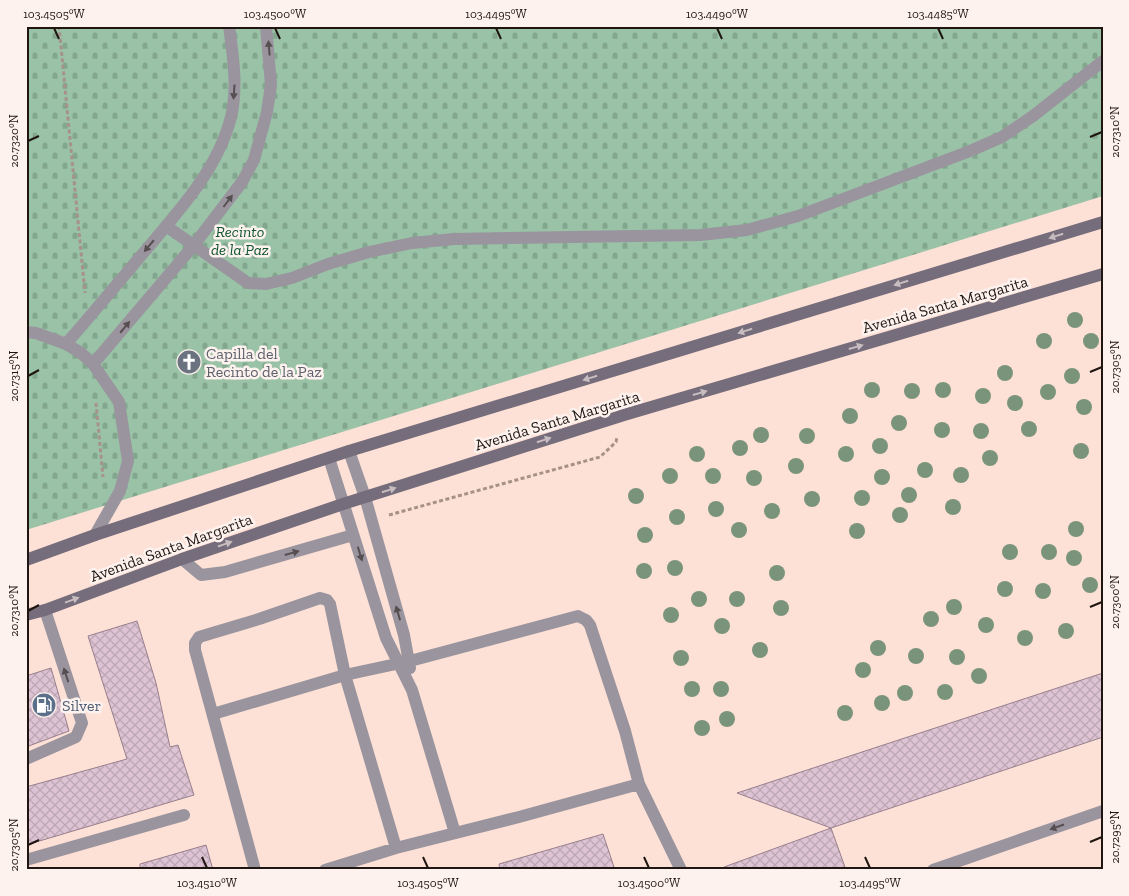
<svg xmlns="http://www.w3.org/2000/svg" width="1129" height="896" font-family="'Zilla Slab',serif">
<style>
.cemetery{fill:url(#cemetery-stones)}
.building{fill:url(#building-cross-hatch);stroke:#977f8d}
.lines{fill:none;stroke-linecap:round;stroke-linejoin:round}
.path{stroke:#a7928a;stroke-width:3;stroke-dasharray:4 2.5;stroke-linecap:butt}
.service{stroke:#9a949e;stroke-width:12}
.minor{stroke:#9a949e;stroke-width:12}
.secondary{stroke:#756d7b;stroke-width:12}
.tree{fill:#7a947b}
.oneway{fill:#564e50}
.oneway2{fill:#c7bdc0}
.ticks{fill:none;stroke:#1f1511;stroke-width:2}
.labels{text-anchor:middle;stroke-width:5;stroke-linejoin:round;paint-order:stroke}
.park-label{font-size:16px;font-style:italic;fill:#0e5530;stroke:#fef2ee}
.street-label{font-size:16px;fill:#1f1511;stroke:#fef2ee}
.worship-label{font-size:16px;fill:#5b616d;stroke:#fef2ee;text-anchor:start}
.service-label{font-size:16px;fill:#4e5e75;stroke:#fef2ee;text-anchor:start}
.neatline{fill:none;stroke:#1f1511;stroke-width:2}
.ticks-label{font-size:12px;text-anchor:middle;fill:#1f1511}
</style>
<defs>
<pattern id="cemetery-stones" width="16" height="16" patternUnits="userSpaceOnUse" patternTransform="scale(1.25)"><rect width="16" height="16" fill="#99c2a6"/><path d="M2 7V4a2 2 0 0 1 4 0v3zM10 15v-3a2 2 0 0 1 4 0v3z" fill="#83a68e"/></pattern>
<pattern id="building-cross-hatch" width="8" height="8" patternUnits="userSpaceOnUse" patternTransform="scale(1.25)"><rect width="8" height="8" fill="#ddc3d3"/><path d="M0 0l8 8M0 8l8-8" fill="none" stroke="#bda7b4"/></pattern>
</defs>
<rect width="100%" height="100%" fill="#fee1d6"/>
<!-- cemetery -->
<path class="cemetery" d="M26,26H1103V196L26,530Z"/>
<!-- building -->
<path class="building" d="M137,621L156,683L170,747L178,745L194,795L26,845V787L127,759L88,636Z
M51,668L69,731L26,747V676Z
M1103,673V737L831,828L737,793Z
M831,828L846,870H724V867Z
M603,834L615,870H500L499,864Z
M206,845L213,870H140V864Z"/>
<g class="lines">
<!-- path -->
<path class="path" d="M59,26L85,293
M96,403L103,477
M389,515L600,457L616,442L617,437"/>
<!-- service -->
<path class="service" d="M166,226L248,283L266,284L292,278L328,264L369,252L412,243L454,239L700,235L747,230L798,216L970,151L1002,137L1033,116L1103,61
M26,332L36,333L66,344L81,353L93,364L119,402L128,461L120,491L95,535
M66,344C93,313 119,282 145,251C179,211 218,169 231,117C238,87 233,56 229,26
M93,364L194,245L242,182L254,160L267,112L271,85L266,26
M349,451L365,497L404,635L410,668
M329,458L386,638L412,690L455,833
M182,559L201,575L225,572L353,535
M213,714L345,675L410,661L578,616L586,620L590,625L625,731L639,784L519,817L396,848L325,870
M26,759L76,737L82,723L45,610
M639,784L681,870
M26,860L184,815
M255,870L195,650V643L199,637L259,619L320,598L327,600L330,604L345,675L396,848"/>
<!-- minor -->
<path class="minor" d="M933,870L1103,811"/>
<!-- secondary -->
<path class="secondary" d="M26,560L95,535L349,451L1103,222
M26,615L45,610L182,559L343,504L624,415L1103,274"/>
</g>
<!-- trees -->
<g class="tree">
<circle cx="1075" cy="320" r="8"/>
<circle cx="1044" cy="341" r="8"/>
<circle cx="1091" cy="341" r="8"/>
<circle cx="1005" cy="373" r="8"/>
<circle cx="1072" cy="376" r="8"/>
<circle cx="872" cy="390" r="8"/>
<circle cx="943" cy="390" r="8"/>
<circle cx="912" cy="391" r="8"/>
<circle cx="1048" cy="392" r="8"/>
<circle cx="983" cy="396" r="8"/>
<circle cx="1015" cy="403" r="8"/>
<circle cx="1084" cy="407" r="8"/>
<circle cx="850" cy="416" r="8"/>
<circle cx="899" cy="423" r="8"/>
<circle cx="1029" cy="429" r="8"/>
<circle cx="942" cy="430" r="8"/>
<circle cx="981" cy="431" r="8"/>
<circle cx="761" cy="435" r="8"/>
<circle cx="807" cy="436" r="8"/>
<circle cx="880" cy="446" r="8"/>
<circle cx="740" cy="448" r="8"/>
<circle cx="1081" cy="451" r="8"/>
<circle cx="697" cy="454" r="8"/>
<circle cx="846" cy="454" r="8"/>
<circle cx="990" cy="458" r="8"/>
<circle cx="796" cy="466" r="8"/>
<circle cx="925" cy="470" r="8"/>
<circle cx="961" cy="475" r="8"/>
<circle cx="670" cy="476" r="8"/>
<circle cx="713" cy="476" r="8"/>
<circle cx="882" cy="477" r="8"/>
<circle cx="754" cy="478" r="8"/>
<circle cx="909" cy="495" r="8"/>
<circle cx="636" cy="496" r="8"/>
<circle cx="862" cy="498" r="8"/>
<circle cx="812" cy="499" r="8"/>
<circle cx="953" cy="507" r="8"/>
<circle cx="716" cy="509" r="8"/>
<circle cx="772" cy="511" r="8"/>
<circle cx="900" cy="515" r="8"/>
<circle cx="677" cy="517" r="8"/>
<circle cx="1076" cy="529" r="8"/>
<circle cx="739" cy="530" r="8"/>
<circle cx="857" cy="531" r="8"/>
<circle cx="645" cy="535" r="8"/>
<circle cx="1010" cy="552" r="8"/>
<circle cx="1049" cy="552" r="8"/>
<circle cx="1074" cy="558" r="8"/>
<circle cx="675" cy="568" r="8"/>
<circle cx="644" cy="571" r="8"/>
<circle cx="777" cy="573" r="8"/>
<circle cx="1090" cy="585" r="8"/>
<circle cx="1005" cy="589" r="8"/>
<circle cx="1043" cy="591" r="8"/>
<circle cx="699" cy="599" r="8"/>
<circle cx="737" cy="599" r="8"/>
<circle cx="954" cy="607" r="8"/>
<circle cx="781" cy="608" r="8"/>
<circle cx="671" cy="615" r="8"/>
<circle cx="931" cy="619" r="8"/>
<circle cx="986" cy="625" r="8"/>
<circle cx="722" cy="626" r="8"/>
<circle cx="1066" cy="631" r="8"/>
<circle cx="1025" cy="638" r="8"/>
<circle cx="878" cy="648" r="8"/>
<circle cx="760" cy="650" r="8"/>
<circle cx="916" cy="656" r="8"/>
<circle cx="957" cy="657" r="8"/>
<circle cx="681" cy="658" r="8"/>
<circle cx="863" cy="670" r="8"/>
<circle cx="979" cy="676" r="8"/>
<circle cx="692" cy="689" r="8"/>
<circle cx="721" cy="689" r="8"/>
<circle cx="945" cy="692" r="8"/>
<circle cx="905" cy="693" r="8"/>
<circle cx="882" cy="703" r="8"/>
<circle cx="845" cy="713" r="8"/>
<circle cx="727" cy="719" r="8"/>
<circle cx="702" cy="728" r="8"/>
</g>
<!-- one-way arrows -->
<defs><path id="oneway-solid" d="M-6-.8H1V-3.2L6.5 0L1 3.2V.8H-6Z" transform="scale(1.25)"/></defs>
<g class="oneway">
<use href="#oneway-solid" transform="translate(269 48) rotate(-95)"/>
<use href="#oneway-solid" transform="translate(234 92) rotate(94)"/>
<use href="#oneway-solid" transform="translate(228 201) rotate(-53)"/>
<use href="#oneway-solid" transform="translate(149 246) rotate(130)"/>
<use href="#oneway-solid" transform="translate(125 327) rotate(-50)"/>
<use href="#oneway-solid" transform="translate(292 553) rotate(-16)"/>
<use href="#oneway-solid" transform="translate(360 554) rotate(73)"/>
<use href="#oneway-solid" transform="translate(398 613) rotate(-106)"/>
<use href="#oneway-solid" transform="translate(66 675) rotate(-108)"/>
<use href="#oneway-solid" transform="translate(1057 827) rotate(161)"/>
</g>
<g class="oneway2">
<use href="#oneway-solid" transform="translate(1056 236) rotate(163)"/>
<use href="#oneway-solid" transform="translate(901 283) rotate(163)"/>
<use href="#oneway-solid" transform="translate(745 331) rotate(163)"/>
<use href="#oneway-solid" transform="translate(856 347) rotate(-16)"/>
<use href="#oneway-solid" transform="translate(590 378) rotate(163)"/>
<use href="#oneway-solid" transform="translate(700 393) rotate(-16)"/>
<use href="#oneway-solid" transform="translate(544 440) rotate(-18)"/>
<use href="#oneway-solid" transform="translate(389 490) rotate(-18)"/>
<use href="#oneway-solid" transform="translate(225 544) rotate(-19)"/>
<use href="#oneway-solid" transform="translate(72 600) rotate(-20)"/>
</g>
<!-- ticks -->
<path class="ticks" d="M54,28L59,39M275,28L280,39M496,28L501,39M717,28L722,39M938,28L943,39M1090,137L1102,132M28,141L39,136M1090,372L1102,367M28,376L39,370M1090,607L1102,602M28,611L39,605M1090,842L1102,837M28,845L39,840M202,857L207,868M423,857L428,868M644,857L649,868M865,857L870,868"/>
<!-- icons -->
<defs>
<symbol id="church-disc" viewBox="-11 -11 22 22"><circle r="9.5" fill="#6b7280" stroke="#fef2ee"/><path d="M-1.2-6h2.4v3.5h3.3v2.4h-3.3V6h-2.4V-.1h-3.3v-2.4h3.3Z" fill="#fff"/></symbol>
<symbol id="fuel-disc" viewBox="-11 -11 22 22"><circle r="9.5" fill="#5c6f8a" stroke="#fef2ee"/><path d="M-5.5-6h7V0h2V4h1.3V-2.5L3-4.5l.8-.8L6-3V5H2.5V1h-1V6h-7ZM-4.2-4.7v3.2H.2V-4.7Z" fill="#fff"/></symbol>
</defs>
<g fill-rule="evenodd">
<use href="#church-disc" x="175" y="348" width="28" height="28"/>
<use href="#fuel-disc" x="30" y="691" width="28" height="28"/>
</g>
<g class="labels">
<!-- park labels -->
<g class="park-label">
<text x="240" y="237">Recinto<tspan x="240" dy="18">de la Paz</tspan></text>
</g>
<!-- street labels -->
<g class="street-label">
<text transform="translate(945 304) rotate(-16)" y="6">Avenida Santa Margarita</text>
<text transform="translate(557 420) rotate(-17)" y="6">Avenida Santa Margarita</text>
<text transform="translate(171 547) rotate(-20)" y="6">Avenida Santa Margarita</text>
</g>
<!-- worship labels -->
<g class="worship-label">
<text x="206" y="359">Capilla del<tspan x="206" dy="18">Recinto de la Paz</tspan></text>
</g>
<!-- service labels -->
<g class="service-label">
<text x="62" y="711">Silver</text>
</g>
</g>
<!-- border -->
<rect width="1129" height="896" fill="none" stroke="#fef2ee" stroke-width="55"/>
<rect x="28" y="28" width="1074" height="840" class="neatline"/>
<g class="ticks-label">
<text x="54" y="18">103.4505°W</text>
<text x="275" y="18">103.4500°W</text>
<text x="496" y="18">103.4495°W</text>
<text x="717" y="18">103.4490°W</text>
<text x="938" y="18">103.4485°W</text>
<text transform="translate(1115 132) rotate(-90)" y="4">20.7310°N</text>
<text transform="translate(14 141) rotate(-90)" y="4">20.7320°N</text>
<text transform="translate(1115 367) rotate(-90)" y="4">20.7305°N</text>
<text transform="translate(14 376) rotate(-90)" y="4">20.7315°N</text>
<text transform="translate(1115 602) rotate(-90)" y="4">20.7300°N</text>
<text transform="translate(14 611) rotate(-90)" y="4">20.7310°N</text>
<text transform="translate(1115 837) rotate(-90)" y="4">20.7295°N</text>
<text transform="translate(14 845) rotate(-90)" y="4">20.7305°N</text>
<text x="207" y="887">103.4510°W</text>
<text x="428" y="887">103.4505°W</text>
<text x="649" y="887">103.4500°W</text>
<text x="870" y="887">103.4495°W</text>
</g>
</svg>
